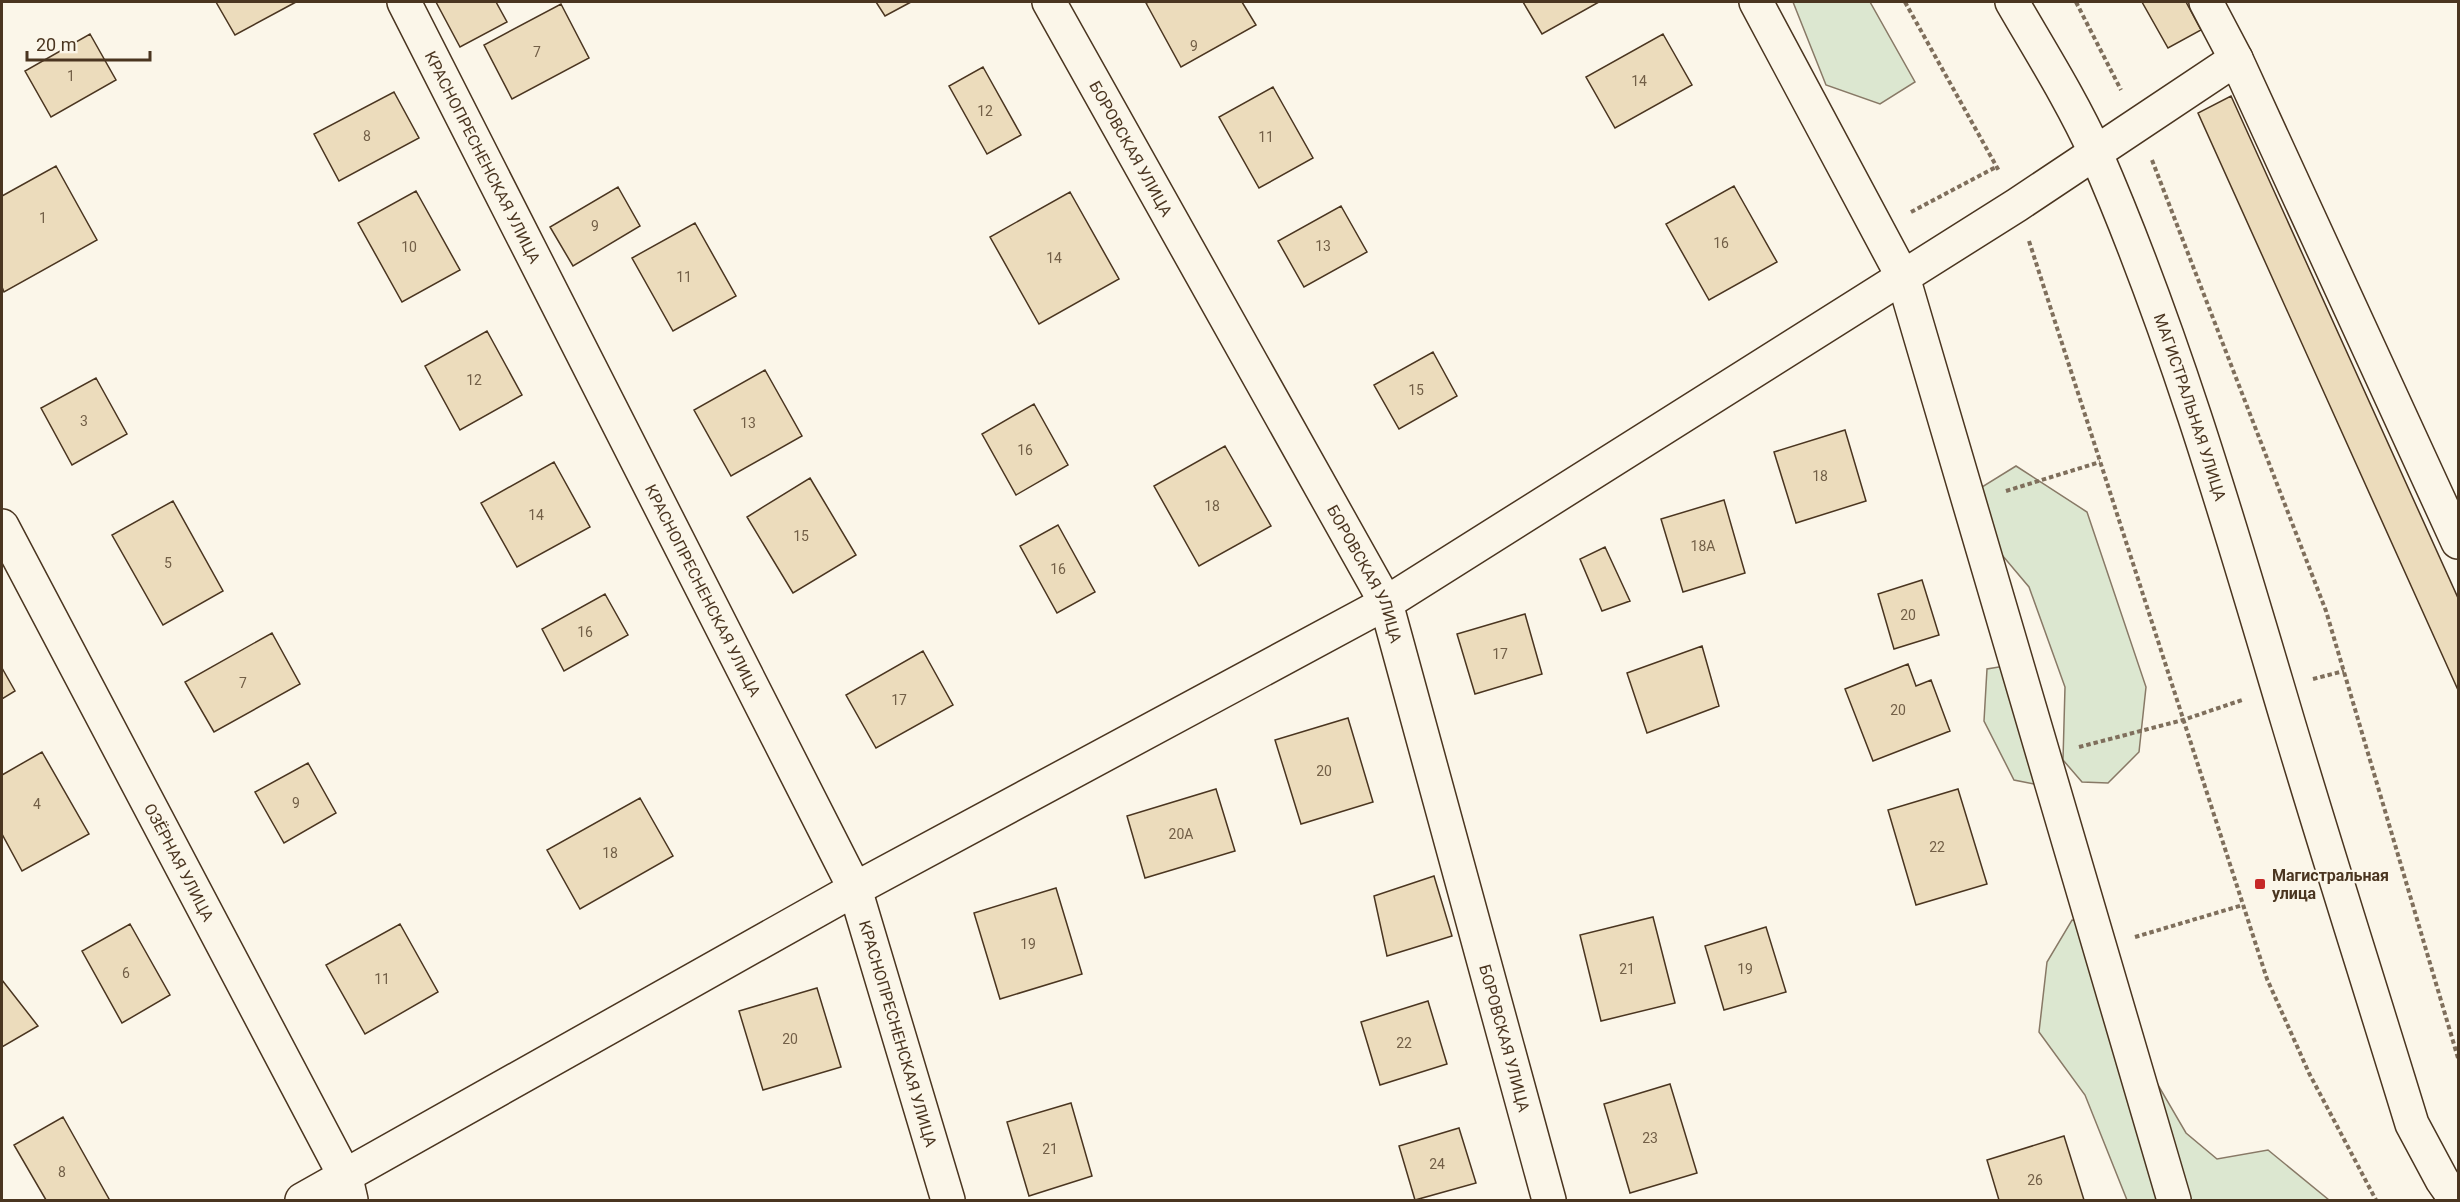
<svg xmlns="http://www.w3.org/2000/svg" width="2460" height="1202" font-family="Roboto,sans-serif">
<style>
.green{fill:#dce7d0;stroke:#887966;stroke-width:1.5}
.building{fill:#ecdcbc;stroke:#4a3520;stroke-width:1.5}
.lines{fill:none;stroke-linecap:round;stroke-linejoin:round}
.minor-casing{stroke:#4a3520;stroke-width:36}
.major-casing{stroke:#4a3520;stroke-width:36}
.path{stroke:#7f6f5c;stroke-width:4;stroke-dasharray:4.5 3;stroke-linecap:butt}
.minor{stroke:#fbf6e9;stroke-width:33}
.major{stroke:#fbf6e9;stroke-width:33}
.poi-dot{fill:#c62828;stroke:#fbf6e9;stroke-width:2}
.labels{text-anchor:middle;stroke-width:4.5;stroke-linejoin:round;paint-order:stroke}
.number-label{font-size:14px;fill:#725f47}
.street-label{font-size:16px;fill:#4a3520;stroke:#fbf6e9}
.poi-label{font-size:16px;font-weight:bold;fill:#4a3520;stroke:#fbf6e9;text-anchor:start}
</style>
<rect width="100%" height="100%" fill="#fbf6e9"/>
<!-- green -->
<path class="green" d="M1793,2H1870L1915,82L1880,104L1826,85Z
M2016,466L2087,512L2146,687L2139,752L2108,783L2082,782L2063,760L2065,687L2029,587L1991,542L1977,490Z
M2011,665L2044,786L2014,780L1984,721L1987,669Z
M2072,920L2091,923L2151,1073L2186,1133L2217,1159L2268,1150L2329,1200H2127L2085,1095L2039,1032L2047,962Z"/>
<!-- building -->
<path class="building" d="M216,2H296L235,35Z
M436,2H496L507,22L460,47Z
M876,2H911L885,16Z
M1149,2H1242L1256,25L1181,67L1146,3Z
M1523,2H1599L1542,34Z
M2142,2H2186L2201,30L2168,48Z
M561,4L589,58L512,99L484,45Z
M90,34L116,80L51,117L25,71Z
M1663,34L1692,85L1615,128L1586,77Z
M983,67L1021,135L987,154L949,86Z
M1273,87L1313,158L1259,188L1219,117Z
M394,92L419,138L339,181L314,134Z
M2231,96L2458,598V690L2198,113Z
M56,166L97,240L4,292L2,287V196Z
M1734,186L1777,262L1709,300L1666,224Z
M618,187L640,226L573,266L550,227Z
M416,191L460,270L402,302L358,223Z
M1070,192L1119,279L1039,324L990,237Z
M1341,206L1367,252L1304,287L1278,241Z
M695,223L736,296L673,331L632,258Z
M487,331L522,395L460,430L425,366Z
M1433,352L1457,396L1399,429L1374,385Z
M765,370L802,436L731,476L694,410Z
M96,378L127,434L72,465L41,408Z
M1034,404L1068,465L1016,495L982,434Z
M1845,430L1866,501L1796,523L1774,452Z
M1225,446L1271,526L1199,566L1154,486Z
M554,462L590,527L517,567L481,503Z
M810,478L856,555L793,593L747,517Z
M1724,500L1745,573L1683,592L1661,519Z
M173,501L223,591L163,625L112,535Z
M1058,525L1095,592L1057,613L1020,546Z
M1605,547L1630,601L1602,611L1580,559Z
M1922,580L1939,635L1894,649L1878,594Z
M605,594L628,635L564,671L542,629Z
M1525,614L1542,674L1475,694L1457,634Z
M272,633L300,684L214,732L185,682Z
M1702,646L1719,706L1647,733L1627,673Z
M923,651L953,705L876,748L846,695Z
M1908,664L1916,686L1931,680L1950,731L1873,761L1845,689Z
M2,668L15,691L2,699Z
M1348,718L1373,802L1301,824L1275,740Z
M42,752L89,834L22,871L2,834V775Z
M308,763L336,813L284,843L255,792Z
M1216,789L1235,851L1145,878L1127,816Z
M1958,789L1987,884L1916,905L1888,810Z
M640,798L673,856L580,909L547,850Z
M1434,876L1452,936L1387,956L1374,896Z
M1056,888L1082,974L1000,999L974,913Z
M1653,917L1675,1003L1601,1021L1580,935Z
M130,924L170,995L122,1023L82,951Z
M400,924L438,992L365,1034L326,965Z
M1766,927L1786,992L1724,1010L1705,946Z
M2,980L38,1026L2,1047Z
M817,988L841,1067L763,1090L739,1011Z
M1428,1001L1447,1064L1380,1085L1361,1022Z
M1670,1084L1697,1173L1630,1193L1604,1104Z
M1071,1103L1092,1176L1029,1196L1007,1122Z
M63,1117L109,1199L107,1200H46L14,1145Z
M1459,1128L1476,1183L1415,1200L1399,1146Z
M2064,1136L2084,1200H1999L1987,1160Z"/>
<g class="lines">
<defs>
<g id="minor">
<path id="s1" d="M404,2L855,889L948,1200"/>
<path id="s2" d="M1049,2L1386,603L1549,1200"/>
<path d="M1756,2L1903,277L2174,1200"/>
<path d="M2206,2L2236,59L2458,542"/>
<path id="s3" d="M2,526L346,1178L351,1200"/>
<path d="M302,1200L855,889L1386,603L2017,205L2236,59"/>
</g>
<g id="major">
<path id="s4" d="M2012,2C2041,52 2072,101 2096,154C2176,338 2231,530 2288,722C2328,856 2371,990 2412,1124L2442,1180L2456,1200"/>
</g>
</defs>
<!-- minor casing -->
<use href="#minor" class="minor-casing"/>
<!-- major casing -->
<use href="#major" class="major-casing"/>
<!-- path -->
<path class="path" d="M1905,2L1999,171
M2076,2L2121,90
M2152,160L2326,611L2458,1058
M1911,212L1996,167
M2029,241L2267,979L2309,1073L2376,1200
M2006,491L2100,462
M2313,679L2344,671
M2079,747L2183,720L2242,700
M2135,937L2243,905"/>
<!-- minor -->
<use href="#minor" class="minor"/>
<!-- major -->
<use href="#major" class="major"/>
</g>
<!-- markers -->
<rect class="poi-dot" x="2254" y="878" width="12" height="12" rx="3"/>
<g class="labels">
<!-- number labels -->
<g class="number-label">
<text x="1194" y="51">9</text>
<text x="537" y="57">7</text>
<text x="71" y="81">1</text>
<text x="1639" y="86">14</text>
<text x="985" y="116">12</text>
<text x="367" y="141">8</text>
<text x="1266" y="142">11</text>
<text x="43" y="223">1</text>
<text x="595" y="231">9</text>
<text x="1721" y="248">16</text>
<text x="1323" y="251">13</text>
<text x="409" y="252">10</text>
<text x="1054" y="263">14</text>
<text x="684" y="282">11</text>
<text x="474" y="385">12</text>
<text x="1416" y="395">15</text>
<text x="84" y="426">3</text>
<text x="748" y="428">13</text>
<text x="1025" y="455">16</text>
<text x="1820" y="481">18</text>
<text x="1212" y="511">18</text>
<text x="536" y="520">14</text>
<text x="801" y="541">15</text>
<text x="1703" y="551">18А</text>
<text x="168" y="568">5</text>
<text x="1058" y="574">16</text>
<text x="1908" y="620">20</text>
<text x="585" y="637">16</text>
<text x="1500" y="659">17</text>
<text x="243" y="688">7</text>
<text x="899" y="705">17</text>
<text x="1898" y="715">20</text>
<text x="1324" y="776">20</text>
<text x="296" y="808">9</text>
<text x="37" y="809">4</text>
<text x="1181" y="839">20А</text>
<text x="1937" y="852">22</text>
<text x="610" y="858">18</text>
<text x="1028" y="949">19</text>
<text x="1627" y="974">21</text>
<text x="1745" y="974">19</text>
<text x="126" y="978">6</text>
<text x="382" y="984">11</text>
<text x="790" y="1044">20</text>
<text x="1404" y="1048">22</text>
<text x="1650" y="1143">23</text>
<text x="1050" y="1154">21</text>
<text x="1437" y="1169">24</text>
<text x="62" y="1177">8</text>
<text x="2035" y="1185">26</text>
</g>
<!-- street labels -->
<g class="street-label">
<text dy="6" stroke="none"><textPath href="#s2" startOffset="168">БОРОВСКАЯ УЛИЦА</textPath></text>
<text dy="6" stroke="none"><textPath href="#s1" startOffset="174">КРАСНОПРЕСНЕНСКАЯ УЛИЦА</textPath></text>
<text dy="6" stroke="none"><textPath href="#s4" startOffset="444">МАГИСТРАЛЬНАЯ УЛИЦА</textPath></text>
<text dy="6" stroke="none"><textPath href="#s2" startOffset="654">БОРОВСКАЯ УЛИЦА</textPath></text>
<text dy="6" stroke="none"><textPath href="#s1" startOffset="660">КРАСНОПРЕСНЕНСКАЯ УЛИЦА</textPath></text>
<text dy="6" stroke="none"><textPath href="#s3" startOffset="380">ОЗЁРНАЯ УЛИЦА</textPath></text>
<text dy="6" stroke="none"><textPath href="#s1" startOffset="1146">КРАСНОПРЕСНЕНСКАЯ УЛИЦА</textPath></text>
<text dy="6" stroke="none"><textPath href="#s2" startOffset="1140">БОРОВСКАЯ УЛИЦА</textPath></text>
</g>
<!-- poi labels -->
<g class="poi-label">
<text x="2272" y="881">Магистральная<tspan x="2272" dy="18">улица</tspan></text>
</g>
</g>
<!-- border -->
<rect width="2460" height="1202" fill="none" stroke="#4a3520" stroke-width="6"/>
<!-- scale -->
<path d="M27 51v9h123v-9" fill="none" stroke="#4a3520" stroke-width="3"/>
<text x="36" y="51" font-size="18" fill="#4a3520" stroke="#fbf6e9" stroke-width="4.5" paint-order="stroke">20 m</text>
</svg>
